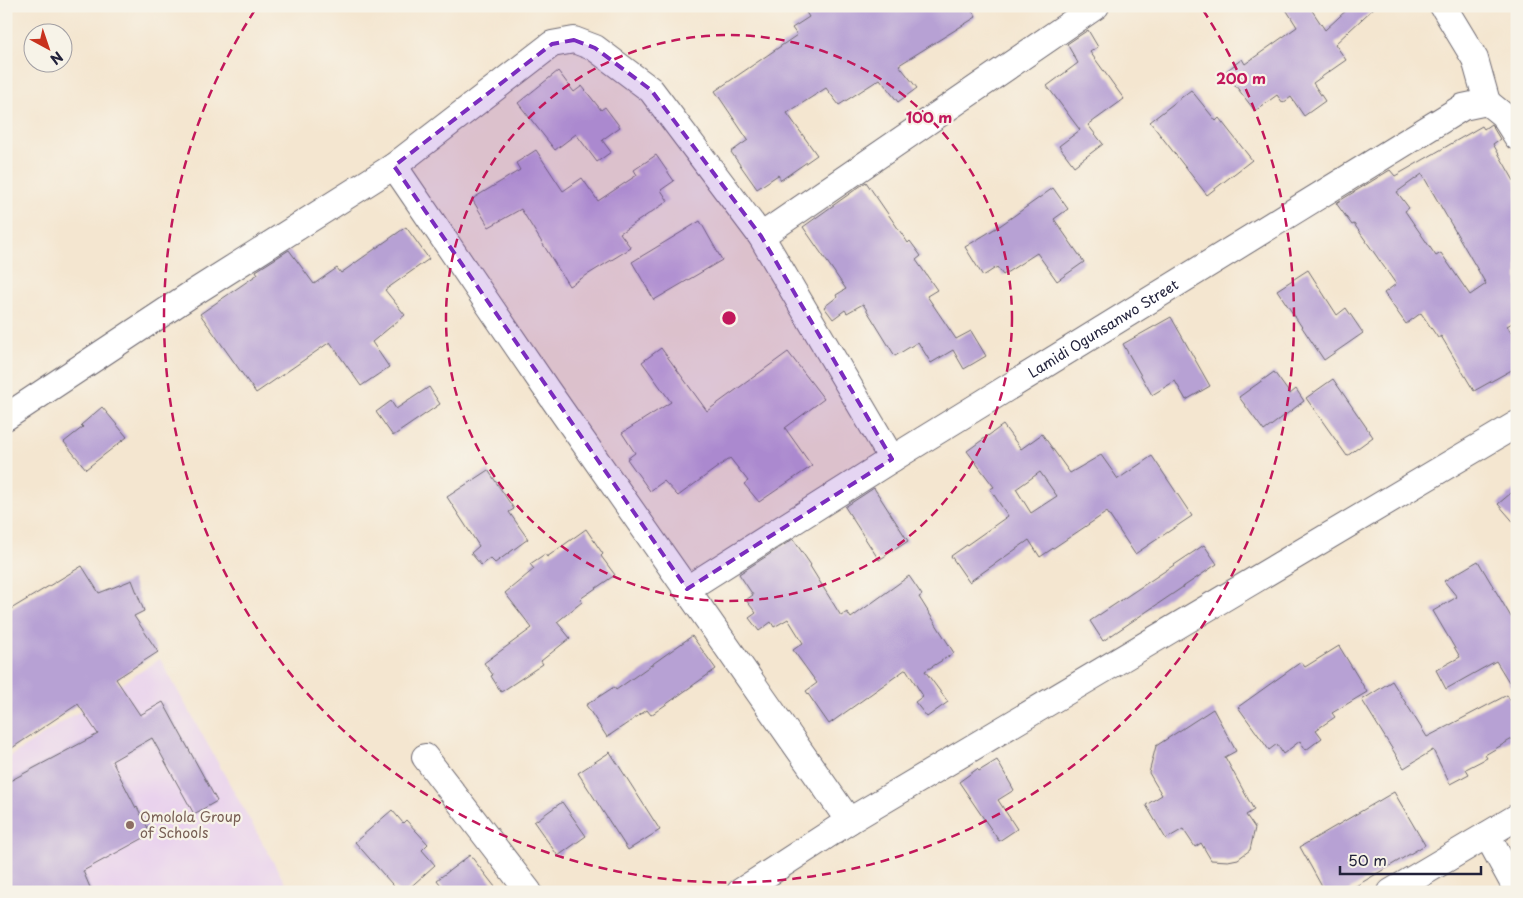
<svg xmlns="http://www.w3.org/2000/svg" width="1523" height="898" font-family="'Playpen Sans',sans-serif">
<style>
.built{fill:#e9d2ed}
.building{fill:#b7a1d4;fill-rule:evenodd}
.lines{fill:none;stroke-linecap:round;stroke-linejoin:round}
.minor-casing{stroke:#6c676f;stroke-width:28}
.minor{stroke:#fff;stroke-width:26}
.marked{fill:#7b2cbf;fill-opacity:0.2;stroke:#7b2cbf;stroke-width:4;stroke-dasharray:10 6;stroke-linejoin:round}
.ring{fill:none;stroke:#c2185b;stroke-width:2.5;stroke-dasharray:9 6}
.education-dot{fill:#8d6e63;stroke:#f7f3e8;stroke-width:2}
.labels{text-anchor:middle;stroke-width:4.5;stroke-linejoin:round;paint-order:stroke}
.street-label{font-size:14px;fill:#22223b;stroke:#f7f3e8}
.education-label{font-size:14px;fill:#785e54;stroke:#f7f3e8;text-anchor:start}
.centre{fill:#c2185b;stroke:#f7f3e8;stroke-width:2.5}
.ring-label{font-size:15px;text-anchor:middle;font-weight:bold;fill:#c2185b;stroke:#f7f3e8;stroke-width:4.5;stroke-linejoin:round;paint-order:stroke}
</style>
<rect width="100%" height="100%" fill="#f7f3e8"/>
<filter id="ink" filterUnits="userSpaceOnUse"><feTurbulence type="fractalNoise" baseFrequency=".02" numOctaves="2"/><feDisplacementMap in="SourceGraphic" scale="10" xChannelSelector="R" yChannelSelector="G"/><feConvolveMatrix kernelMatrix="1 2 1 2 8 2 1 2 1" color-interpolation-filters="sRGB"/></filter>
<filter id="wash" filterUnits="userSpaceOnUse"><feTurbulence type="fractalNoise" baseFrequency=".0096" numOctaves="4" result="noise"/><feDisplacementMap in="SourceGraphic" scale="20" xChannelSelector="R" yChannelSelector="G"/><feGaussianBlur stdDeviation="1.12" result="paint"/><feColorMatrix in="noise" values="0 0 0 0 0 0 0 0 0 0 0 0 0 0 0 0 0 1.4 0 .05"/><feComposite in="paint" operator="in"/></filter>
<g filter="url(#wash)">
<rect width="100%" height="100%" fill="#f4e6d0"/>
<!-- built -->
<path class="built" d="M160,659L290,892H6V759Z"/>
<g id="blocks">
<!-- building -->
<path class="building" d="M802,6H969L976,17L899,65L917,88L898,102L880,79L839,105L826,88L787,113L817,155L781,180L778,175L757,189L731,152L748,140L715,91L797,35L792,28L809,17Z
M1284,6H1309L1325,30L1351,6H1376L1335,44L1346,60L1313,83L1325,101L1304,116L1291,97L1283,103L1277,95L1255,111L1225,72L1242,59L1245,64L1297,27Z
M1088,30L1098,47L1090,52L1124,99L1088,125L1103,144L1074,166L1059,146L1080,130L1047,86L1078,63L1067,44Z
M558,71L574,92L582,86L601,110L605,107L620,127L602,140L611,152L597,162L576,134L555,150L518,103Z
M1191,90L1216,121L1219,118L1252,160L1207,195L1150,122Z
M1491,124L1500,139L1493,144L1517,186V320L1507,326L1517,343V367L1474,391L1441,336L1438,338L1421,313L1406,324L1384,293L1396,284L1354,224L1352,225L1336,203L1390,170L1395,176L1482,126L1484,129ZM1422,174L1486,284L1470,295L1441,253L1436,256L1405,211L1409,208L1397,192Z
M536,150L563,191L582,178L598,201L637,175L634,170L656,155L674,181L661,190L668,201L620,233L631,248L569,286L521,209L489,227L472,199L520,170L516,163Z
M866,182L908,243L910,241L921,256L916,260L937,290L927,296L956,339L971,331L986,356L964,369L953,350L931,363L918,342L895,356L863,304L847,313L845,310L833,319L824,307L837,297L836,295L846,289L803,227Z
M1053,188L1068,209L1054,219L1084,262L1057,281L1037,253L1003,275L997,267L983,276L965,247L1001,225Z
M700,221L722,260L654,300L632,262Z
M406,227L429,259L385,290L405,315L372,342L389,367L361,386L330,342L256,393L200,314L258,274L256,271L289,250L314,284L337,268L341,273Z
M1308,270L1337,315L1346,308L1363,333L1324,360L1277,290Z
M1171,317L1210,386L1186,400L1175,381L1152,395L1123,344Z
M661,348L707,411L788,352L824,399L785,428L812,466L759,502L744,484L748,481L730,458L678,496L664,481L650,491L627,459L635,453L622,433L671,402L642,362Z
M1274,372L1290,394L1296,389L1304,401L1264,431L1239,397Z
M1333,379L1373,437L1347,456L1306,398Z
M429,387L440,404L393,436L376,412L391,401L396,409Z
M102,407L127,437L86,469L64,442L83,427L81,425Z
M1003,425L1021,449L1042,434L1070,473L1101,455L1118,479L1152,456L1192,516L1135,554L1107,512L1040,557L1029,540L969,582L951,556L1008,516L990,489L994,487L967,451ZM1040,472L1057,496L1031,513L1016,489Z
M488,470L514,509L509,512L528,539L495,563L490,558L481,565L471,553L479,546L447,497Z
M874,488L908,541L879,560L845,507Z
M1517,488V526L1498,504Z
M586,529L603,554L601,556L615,575L580,599L582,602L557,622L570,638L541,661L543,664L501,692L491,676L493,675L484,663L532,628L505,593L534,569L530,564L545,554L547,557Z
M793,539L811,565L810,566L841,616L847,612L851,618L909,576L922,595L919,597L954,653L925,671L948,702L927,717L915,702L923,696L906,669L829,724L806,691L817,683L793,650L803,643L788,619L774,627L771,622L759,631L749,618L756,613L746,600L753,595L739,574Z
M1204,545L1217,564L1103,641L1090,621Z
M1478,561L1517,627V695L1496,661L1446,689L1436,670L1460,657L1433,611L1457,597L1444,581Z
M82,566L99,593L132,580L144,611L134,616L158,652L116,679L140,715L163,702L217,801L194,814L152,738L112,761L136,808L137,807L151,834L83,871L92,892H12L6,880V783L98,734L78,704L6,752V612Z
M692,636L716,669L651,715L647,710L607,737L586,705L614,687L616,690Z
M1339,646L1367,692L1332,713L1335,717L1316,730L1322,738L1306,750L1300,741L1283,754L1277,744L1269,750L1238,707L1301,662L1305,667Z
M1392,681L1427,737L1507,695L1517,713V736L1485,755L1487,758L1466,769L1469,774L1450,784L1433,750L1404,768L1362,700Z
M1213,709L1236,751L1225,757L1254,810L1246,815L1255,828L1250,850L1238,859L1228,861L1211,860L1201,843L1195,847L1183,829L1166,839L1146,805L1162,795L1149,773L1156,746Z
M610,752L660,830L628,850L578,773Z
M997,760L1014,790L998,800L1017,829L999,841L959,782L977,769L979,771Z
M1394,792L1425,845L1346,892H1325L1300,847Z
M562,802L586,836L558,856L534,822Z
M392,810L403,823L406,820L428,844L422,850L435,865L405,892H399L355,842Z
M470,855L499,892H446L437,880Z"/>
</g>
</g>
<g filter="url(#ink)">
<use href="#blocks" fill-opacity="0" stroke="#6c676f" stroke-width="1"/>
<g class="lines">
<defs>
<g id="minor">
<path d="M1443,6L1475,59L1487,102"/>
<path d="M394,166L547,390L849,821"/>
<path d="M761,236L1096,6"/>
<path d="M6,417L190,295L394,166L552,44L574,40L595,48L651,90L761,236L892,459"/>
<path id="s1" d="M687,589L892,459L1463,107L1487,102L1503,115L1517,137"/>
<path d="M425,757L529,892"/>
<path d="M1487,835L1517,890"/>
<path d="M740,892L849,821L1517,424"/>
<path d="M1391,892L1517,817"/>
</g>
</defs>
<!-- minor casing -->
<use href="#minor" class="minor-casing"/>
<!-- minor -->
<use href="#minor" class="minor"/>
</g>
</g>
<!-- marked area -->
<path class="marked" d="M574,40L595,48L651,90L761,236L892,459L687,589L394,166L552,44Z"/>
<!-- distance rings -->
<g class="ring">
<circle cx="729" cy="318" r="283"/>
<path d="M1203 10A565 565 0 1 1 255 10"/>
</g>
<!-- markers -->
<circle class="education-dot" cx="130" cy="825" r="5"/>
<g class="labels">
<!-- street labels -->
<g class="street-label">
<text dy="5" stroke="none"><textPath href="#s1" startOffset="491">Lamidi Ogunsanwo Street</textPath></text>
</g>
<!-- education labels -->
<g class="education-label">
<text x="140" y="822">Omolola Group<tspan x="140" dy="16">of Schools</tspan></text>
</g>
</g>
<circle cx="729" cy="318" r="8" class="centre"/>
<g class="ring-label">
<text x="1241" y="84">200 m</text>
<text x="929" y="123">100 m</text>
</g>
<!-- margin -->
<rect width="1523" height="898" fill="none" stroke="#f7f3e8" stroke-width="25"/>
<!-- north arrow -->
<g transform="translate(48 48) rotate(140)"><circle r="24" fill="#f7f3e8" stroke="#a29fa3"/>
<path d="M0-4L9 19L0 12L-9 19Z" fill="#c8321e"/>
<text y="-8" font-size="14" font-weight="bold" text-anchor="middle" fill="#22223b">N</text>
</g>
<!-- scale -->
<path d="M1340 866v8h141v-8" fill="none" stroke="#22223b" stroke-width="2.5"/>
<text x="1348" y="866" font-size="15" fill="#22223b" stroke="#f7f3e8" stroke-width="4" paint-order="stroke">50 m</text>
</svg>
